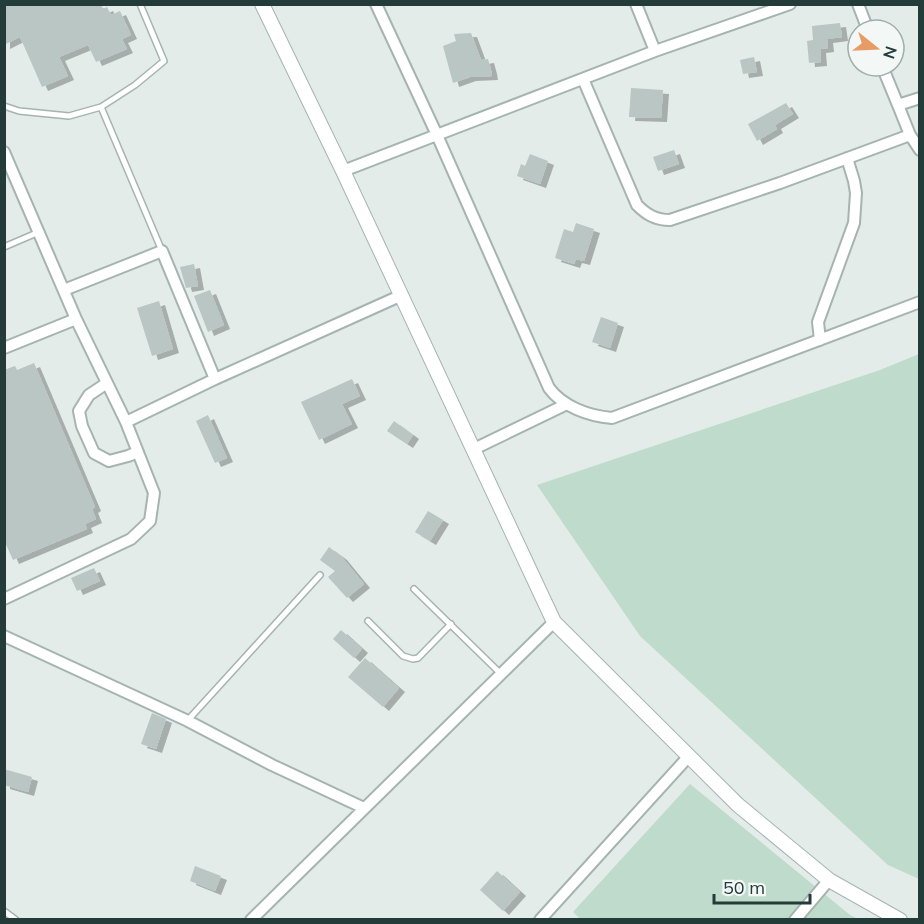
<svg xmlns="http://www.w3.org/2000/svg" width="924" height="924" font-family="Mulish,sans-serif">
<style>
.green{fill:#bedbcb}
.building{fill:#b9c6c3;filter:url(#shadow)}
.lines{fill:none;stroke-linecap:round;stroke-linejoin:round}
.service-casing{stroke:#a6b4b1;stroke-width:8}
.minor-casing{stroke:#a6b4b1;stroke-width:14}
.tertiary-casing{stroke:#a6b4b1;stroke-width:16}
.service{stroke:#fff;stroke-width:5}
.minor{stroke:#fff;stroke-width:10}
.tertiary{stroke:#fff;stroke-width:14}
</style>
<defs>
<filter id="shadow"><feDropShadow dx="6" dy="4" stdDeviation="0" flood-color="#0004"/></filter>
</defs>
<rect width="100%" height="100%" fill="#e3ece9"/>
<!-- green -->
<path class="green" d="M919,354V879L888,865L640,636L537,485L880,370Z
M690,784L850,915L858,919L581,920L573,912Z"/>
<!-- building -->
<path class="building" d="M4,4H101L103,9L107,7L111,15L120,11L131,35L122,39L127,49L96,62L88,45L59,57L68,76L42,87L20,37L4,45Z
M840,23L842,37L827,39L828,48L820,49L821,62L809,63L807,41L813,40L812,26Z
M471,33L481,60L488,59L491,70L492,76L470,77L453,83L443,46L456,41L454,34Z
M754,57L757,72L743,74L740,60Z
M631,88L663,90L661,118L629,117Z
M786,103L793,114L775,125L777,129L757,141L748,124Z
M674,150L679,164L658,171L653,157Z
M530,154L548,161L540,184L517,176L521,164L525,166Z
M576,223L594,229L584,261L576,259L574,264L555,258L564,229L573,232Z
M194,264L198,286L186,288L180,267Z
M210,290L224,325L208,332L194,296Z
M159,301L173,349L152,356L137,308Z
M601,317L618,323L610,348L592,342Z
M34,363L95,507L92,509L96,519L85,524L87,529L13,560L4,540V370L15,366L17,370Z
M352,379L360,396L342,404L352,424L319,440L301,402Z
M208,415L227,458L215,463L196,421Z
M394,421L413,435L407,444L387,431Z
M428,511L443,520L430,541L415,532Z
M329,547L341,556L364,584L347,598L328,577L335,571L320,560Z
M94,568L100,581L77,591L71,578Z
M341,630L362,649L354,658L333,639Z
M365,658L399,688L383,707L348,677Z
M152,713L166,719L156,749L141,744Z
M4,769L32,777L28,792L4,785Z
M195,866L221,876L215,891L190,881Z
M497,871L520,892L503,911L480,890Z"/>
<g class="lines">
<defs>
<path id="service" d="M4,106L19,111L69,116L101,107L135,85L164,61L140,4
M101,107L162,251
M4,247L39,232
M414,589L501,674
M368,621L403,656L413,659L418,658L451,624
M188,720L320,575
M4,911L16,920"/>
<path id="minor" d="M376,4L437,135L549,388C563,407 589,416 612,418L920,302
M636,4L655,51
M858,4L868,30
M882,66L898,105L920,98
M583,79L637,205C647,215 656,220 670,220L780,183L910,135
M898,105L910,135L920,150
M4,152L76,319
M343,171L655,51L790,4
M64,290L162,251L215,379
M820,340L818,322L854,223L856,193L854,181L847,158
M4,348L76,319L126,422L154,493L150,521L131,539L4,599
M107,383L89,395L79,411L82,426L94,453L109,461L128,456L138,452
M126,422L215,379L402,295
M474,449L567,404
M4,636L188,721L272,765L364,808
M251,920L554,622
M540,920L689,756
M795,920L829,880"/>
<path id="tertiary" d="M262,4L343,171L554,622L738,805L829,880L900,920"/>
</defs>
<!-- service casing -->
<use href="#service" class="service-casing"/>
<!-- minor casing -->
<use href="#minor" class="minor-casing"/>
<!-- tertiary casing -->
<use href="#tertiary" class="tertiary-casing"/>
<!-- service -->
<use href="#service" class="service"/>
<!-- minor -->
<use href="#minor" class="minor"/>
<!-- tertiary -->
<use href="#tertiary" class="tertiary"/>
</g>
<!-- border -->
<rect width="924" height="924" fill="none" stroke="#243c39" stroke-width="12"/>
<!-- north arrow -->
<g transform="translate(876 48) rotate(108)"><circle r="28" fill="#f3f8f7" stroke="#a0adab" stroke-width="1.5"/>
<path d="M0-4.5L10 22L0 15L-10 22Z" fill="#e79c66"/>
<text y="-9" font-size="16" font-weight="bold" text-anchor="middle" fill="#243c39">N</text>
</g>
<!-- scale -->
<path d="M714 894v9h96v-9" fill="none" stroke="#243c39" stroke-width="3"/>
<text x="723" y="894" font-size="18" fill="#243c39" stroke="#f3f8f7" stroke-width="4.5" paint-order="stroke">50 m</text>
</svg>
